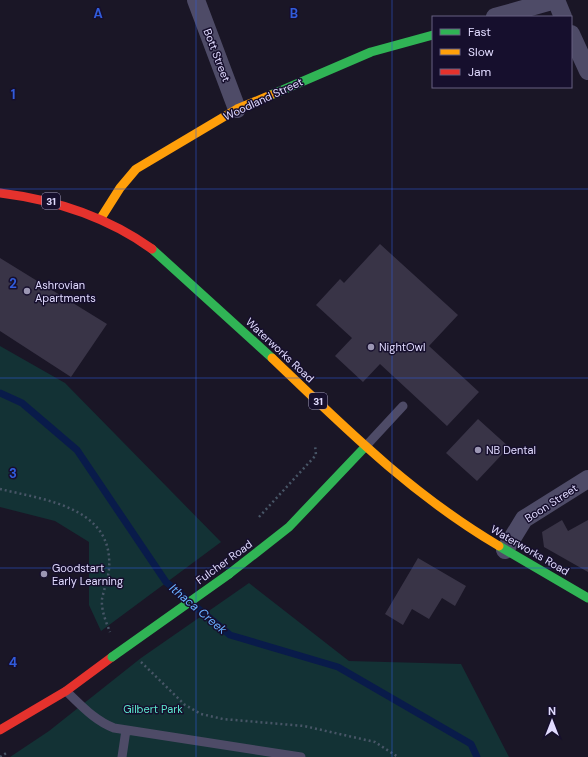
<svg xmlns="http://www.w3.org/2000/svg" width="588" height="757" font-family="'DM Sans',sans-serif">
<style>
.green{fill:#133235}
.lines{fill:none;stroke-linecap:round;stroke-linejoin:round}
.stream{stroke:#091b4a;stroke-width:7}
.building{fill:#393447}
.path{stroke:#485667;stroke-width:2.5;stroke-dasharray:2 3;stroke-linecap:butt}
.lane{stroke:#4e4b67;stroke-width:9}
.street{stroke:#4e4b67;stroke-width:18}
.fast{stroke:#30b455;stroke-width:9}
.slow{stroke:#ff9f0a;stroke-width:9}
.jam{stroke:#e5322d;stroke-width:9}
.fast-bridge{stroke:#30b455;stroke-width:9}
.grid{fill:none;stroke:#315cdc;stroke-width:1;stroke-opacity:0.55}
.poi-dot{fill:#9b96b3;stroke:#160f2d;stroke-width:1.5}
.labels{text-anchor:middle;stroke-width:3;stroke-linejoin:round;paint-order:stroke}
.shield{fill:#160f2d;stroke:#a49ec0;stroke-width:1}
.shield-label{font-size:10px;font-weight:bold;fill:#e1dbff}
.street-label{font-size:11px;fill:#e1dbff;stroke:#160f2d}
.poi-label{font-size:11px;fill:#e1dbff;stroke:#160f2d;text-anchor:start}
.park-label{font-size:11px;fill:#5ceacf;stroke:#160f2d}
.water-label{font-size:12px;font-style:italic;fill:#69afff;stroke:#160f2d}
.grid-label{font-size:13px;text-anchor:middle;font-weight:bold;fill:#315cdc;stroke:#160f2d;stroke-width:3;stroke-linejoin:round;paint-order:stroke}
</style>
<rect width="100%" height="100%" fill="#1a1626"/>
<!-- green -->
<path class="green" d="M0,346L65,383L221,542L101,631L89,605V542L55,521L0,507Z
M249,583L349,661L461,664L509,757H10L49,731L141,658Z"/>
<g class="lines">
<!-- stream -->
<path class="stream" d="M0,393L22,403L77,450L166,582L230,635L338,667L471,744L477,757"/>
</g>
<!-- building -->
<path class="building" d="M380,244L458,315L429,346L479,392L447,426L380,364L363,382L335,356L352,338L316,305L340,279L344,283Z
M0,258L107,324L71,377L0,331Z
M478,419L509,447L477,481L446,453Z
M562,520L568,531L588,520V572L544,547L542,532Z
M418,558L466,586L455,606L442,598L429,619L412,609L403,625L385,614Z"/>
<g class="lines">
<!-- path -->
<path class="path" d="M0,489C45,500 114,507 109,569C108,579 104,589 102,599C101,610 106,622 110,632
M259,517L316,455L315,445
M141,662L185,705L201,714L223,719L304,726L375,742L398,757
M0,757L8,752"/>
<!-- lane -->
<path class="lane" d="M365,447L403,406
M66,691C82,706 94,720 114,728L301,757
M122,757L126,730"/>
<!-- street -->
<path class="street" d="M196,0L237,109
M556,0L563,17
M495,17L555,0
M571,34L588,71
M505,550L524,519L588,479"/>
<!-- fast -->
<path class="fast" d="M271,95L371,52L433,35
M152,249L272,358
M499,546L588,598
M229,574L289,527L365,447"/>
<!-- slow -->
<path class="slow" d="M101,218L120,188L136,169L237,109L271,95
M272,358C345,428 411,494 499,546"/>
<!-- jam -->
<path class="jam" d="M0,193C56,200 106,216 152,249
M0,730L66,691L112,657"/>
<!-- fast-bridge -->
<path class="fast-bridge" d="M112,657L229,574"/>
</g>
<!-- grid -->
<path class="grid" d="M196,0V757M392,0V757M0,189H588M0,378H588M0,568H588"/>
<!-- markers -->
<g class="poi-dot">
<circle cx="27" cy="291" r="4"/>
<circle cx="371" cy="347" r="4"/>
<circle cx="478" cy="450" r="4"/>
<circle cx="44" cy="574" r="4"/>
</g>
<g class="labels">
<!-- shield labels -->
<g class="shield">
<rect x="42" y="193" width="18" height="16" rx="3"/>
<rect x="309" y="393" width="18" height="16" rx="3"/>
</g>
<g class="shield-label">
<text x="51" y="205">31</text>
<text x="318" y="405">31</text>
</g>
<!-- street labels -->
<g class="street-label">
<text transform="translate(217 55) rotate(69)" y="4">Bott Street</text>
<text transform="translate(263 99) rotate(-25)" y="4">Woodland Street</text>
<text transform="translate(280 350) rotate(43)" y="4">Waterworks Road</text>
<text transform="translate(551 503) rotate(-33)" y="4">Boon Street</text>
<text transform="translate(530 550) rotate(30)" y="4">Waterworks Road</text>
<text transform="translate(224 562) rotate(-36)" y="4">Fulcher Road</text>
</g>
<!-- poi labels -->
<g class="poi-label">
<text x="35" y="289">Ashrovian<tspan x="35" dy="13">Apartments</tspan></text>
<text x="379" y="351">NightOwl</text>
<text x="486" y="454">NB Dental</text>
<text x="52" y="572">Goodstart<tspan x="52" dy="13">Early Learning</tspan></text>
</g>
<!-- park labels -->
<g class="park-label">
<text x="153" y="713">Gilbert Park</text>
</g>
<!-- water labels -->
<g class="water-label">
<text transform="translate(198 609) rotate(40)" y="4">Ithaca Creek</text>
</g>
</g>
<g class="grid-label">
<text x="98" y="18">A</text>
<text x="294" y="18">B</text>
<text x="13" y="99">1</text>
<text x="13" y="288">2</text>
<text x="13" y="478">3</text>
<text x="13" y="667">4</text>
</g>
<!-- legend -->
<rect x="432" y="16" width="140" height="72" fill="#160f2d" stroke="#676181"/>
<rect x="440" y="29" width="20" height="6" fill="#30b455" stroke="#676181"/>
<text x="468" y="36" font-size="12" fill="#e1dbff">Fast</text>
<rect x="440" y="49" width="20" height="6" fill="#ff9f0a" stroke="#676181"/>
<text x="468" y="56" font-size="12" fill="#e1dbff">Slow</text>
<rect x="440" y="69" width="20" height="6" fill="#e5322d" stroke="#676181"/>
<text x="468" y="76" font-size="12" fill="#e1dbff">Jam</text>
<!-- north arrow -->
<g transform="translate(552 721)" stroke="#160f2d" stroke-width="3" paint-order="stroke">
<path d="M0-3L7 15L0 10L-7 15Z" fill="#e1dbff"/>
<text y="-6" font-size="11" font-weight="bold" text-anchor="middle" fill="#e1dbff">N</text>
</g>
</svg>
